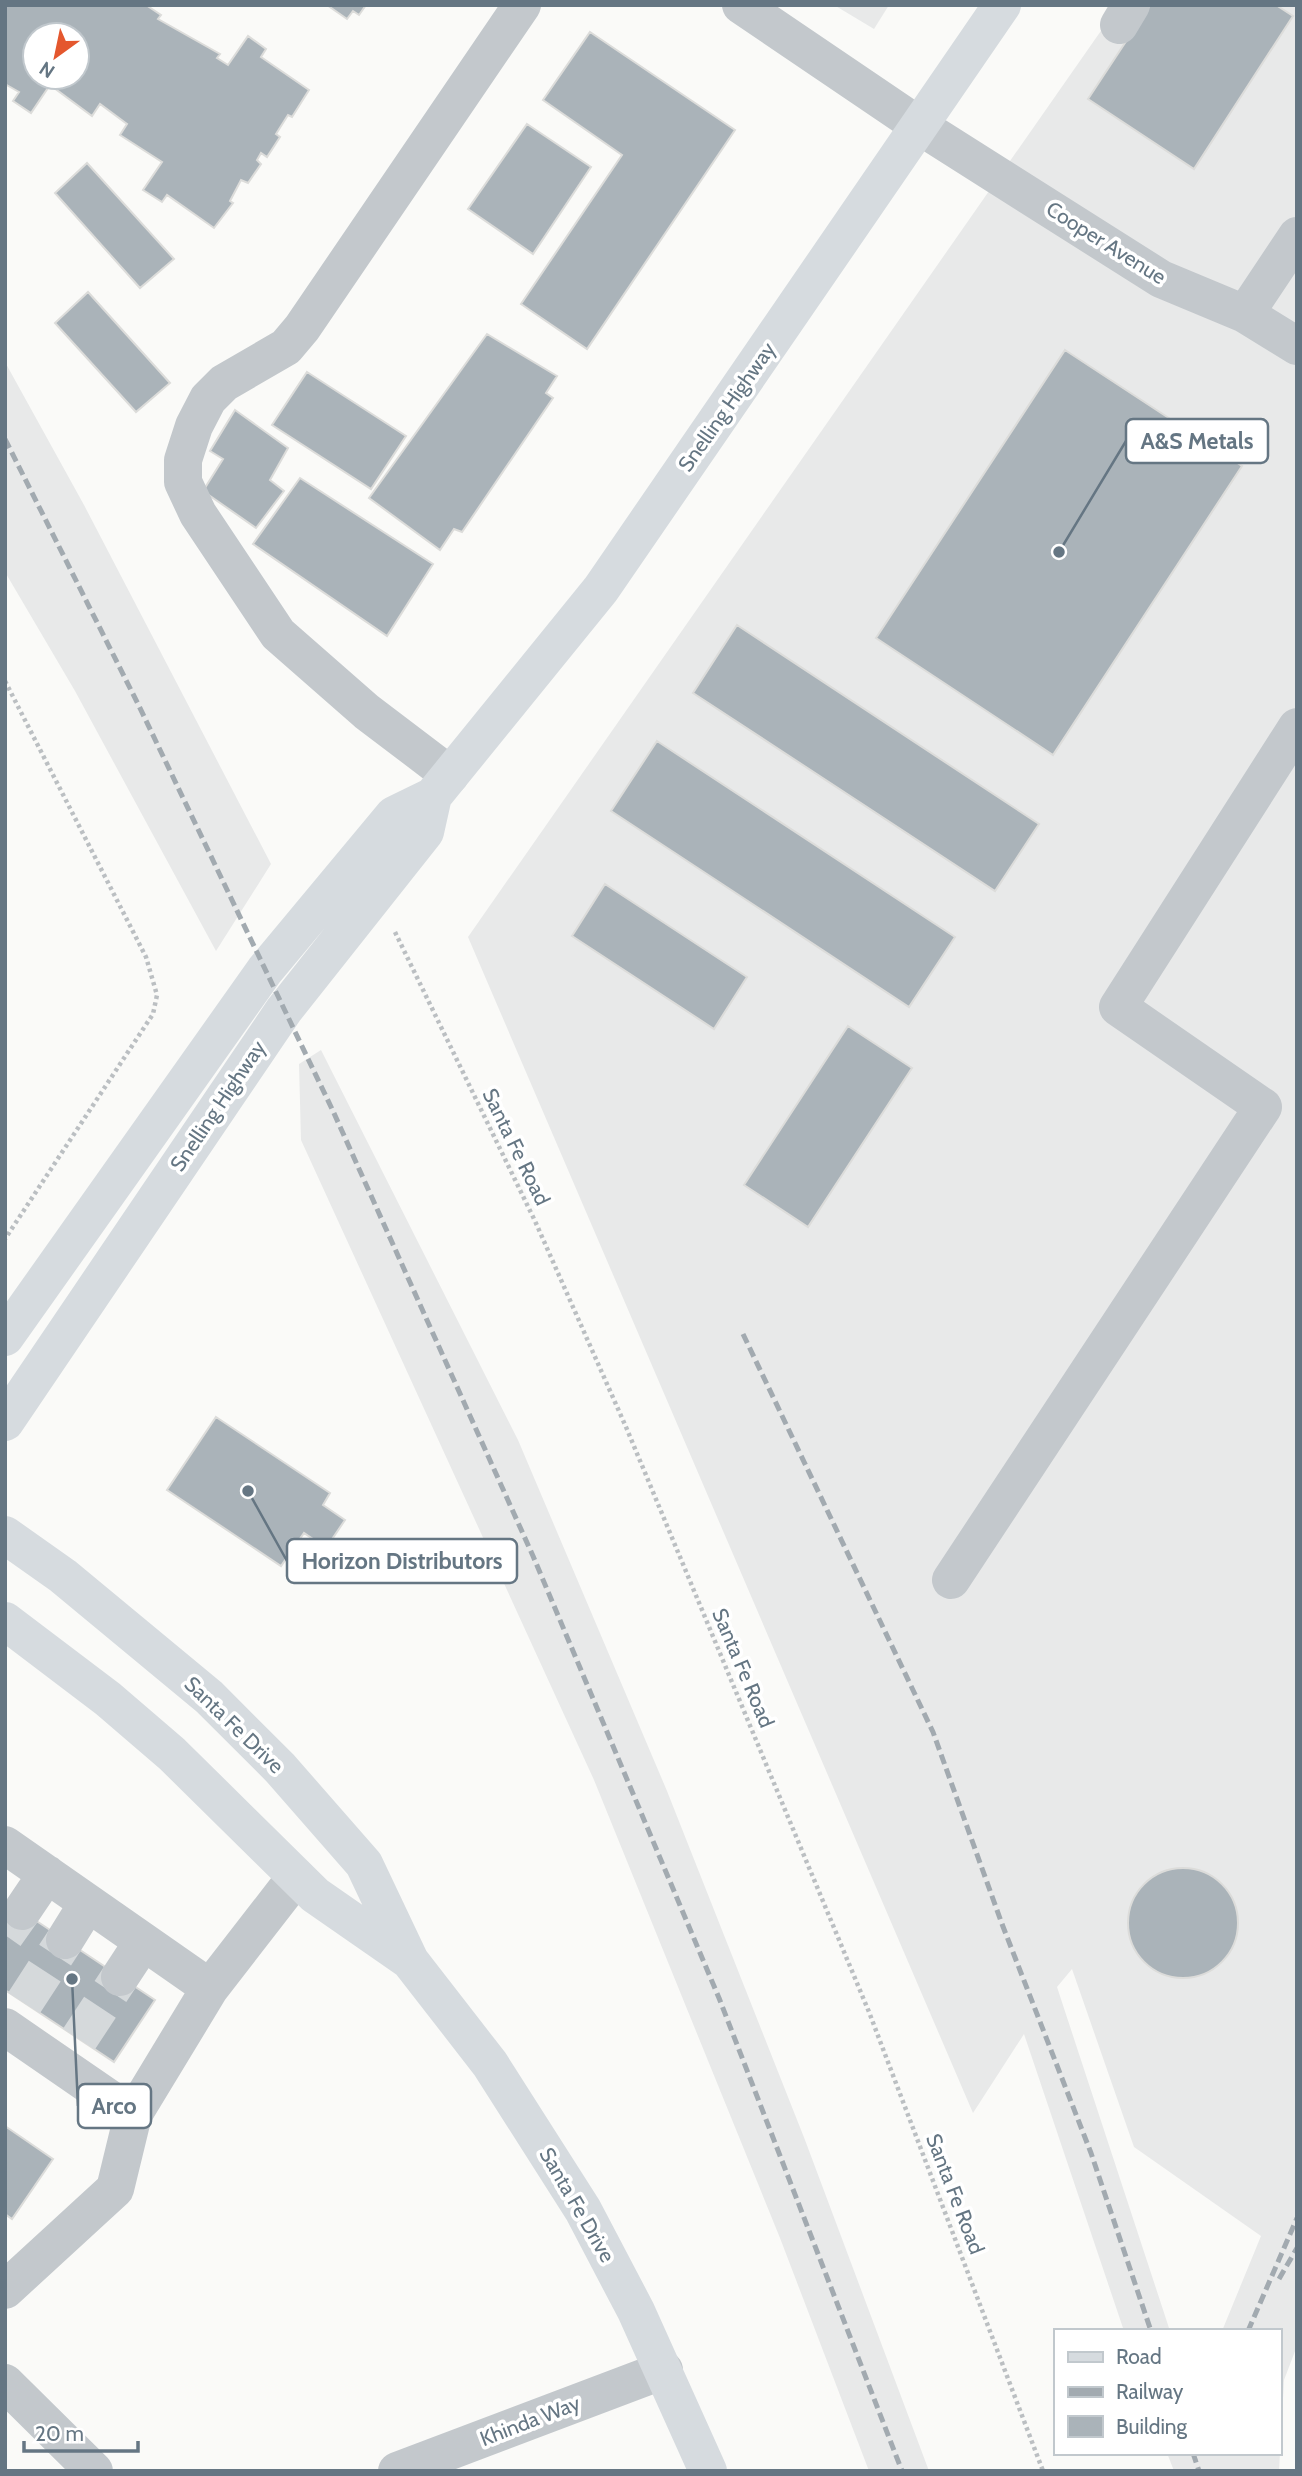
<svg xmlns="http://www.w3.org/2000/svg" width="1302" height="2476" font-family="Cabin,sans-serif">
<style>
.built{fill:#e8e9e9}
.building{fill:#aab3b9;stroke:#dcdcda;stroke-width:2;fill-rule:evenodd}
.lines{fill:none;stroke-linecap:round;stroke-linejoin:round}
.minor-tunnel{stroke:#d5d9db;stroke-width:38;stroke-dasharray:38 19;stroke-linecap:butt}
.path{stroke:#bbbfc2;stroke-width:4.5;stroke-dasharray:3.5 3.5;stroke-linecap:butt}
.minor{stroke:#c3c8cc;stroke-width:38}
.major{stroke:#d6dbdf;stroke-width:38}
.rail{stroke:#a2aab0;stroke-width:5;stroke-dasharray:10 5;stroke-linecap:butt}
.labels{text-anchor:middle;stroke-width:7;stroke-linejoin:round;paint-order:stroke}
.street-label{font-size:21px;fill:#657683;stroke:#fff}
.leader{fill:none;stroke:#657683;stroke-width:2.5}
.callout-dot{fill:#657683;stroke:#fff;stroke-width:2.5}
.callout{fill:#fff;stroke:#657683;stroke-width:2.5}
.callout-label{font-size:23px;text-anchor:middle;font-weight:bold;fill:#657683}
</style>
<rect width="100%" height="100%" fill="#fafaf8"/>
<!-- built -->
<path class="built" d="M834,5H889L874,29Z
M1119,5H1297V2346L1284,2380L1279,2471H1174L1167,2453H1279V2331H1222L1261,2236L1134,2147L1072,1969L1057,1987L1170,2331H1124L1024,2034L973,2113L468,937Z
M5,362L84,505L271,864L216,951L75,691L5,572Z
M321,1050L518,1440L667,1791L805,2140L929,2471H869L780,2238L594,1780L301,1140L299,1064Z"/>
<!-- building -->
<path class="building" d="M5,5H146L161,15L158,19L220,54L217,58L228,65L248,36L266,49L261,57L309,90L292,117L288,115L276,134L280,137L267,157L261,153L257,160L261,164L248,183L241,180L230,201L233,203L214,228L167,195L162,202L143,190L162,162L120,135L127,124L100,104L92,116L50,85L31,113L13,101L19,92L5,84ZM35,35H77V77H35Z
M327,5H366L359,15L353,11L347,19Z
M1150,5H1276L1293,16L1194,169L1088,99Z
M590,32L735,130L587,349L521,304L622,155L543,100Z
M527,124L591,167L533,254L468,209Z
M87,163L174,259L140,288L55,193Z
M88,292L170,383L136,412L55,323Z
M487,334L557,376L546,393L553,398L462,532L454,529L440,550L369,498Z
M1065,350L1242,466L1053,755L876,638Z
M307,372L406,436L371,489L272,425Z
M235,410L288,448L270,480L284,491L256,528L203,491L223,459L210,451Z
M300,478L433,564L387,636L253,544Z
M737,625L1039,824L995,891L693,693Z
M657,741L955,937L909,1007L611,811Z
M605,884L747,977L714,1029L572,936Z
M848,1026L912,1068L808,1227L744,1185Z
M216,1417L330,1493L323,1505L345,1520L326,1548L304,1533L281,1566L167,1490Z
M1128 1923a55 55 0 1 1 110 0a55 55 0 1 1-110 0Z
M5,1900L155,2000L114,2062L5,1990Z
M5,2126L53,2159L12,2219L5,2214Z"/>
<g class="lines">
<!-- minor-tunnel -->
<path class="minor-tunnel" d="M5,1935L22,1911
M24,2003L65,1940
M79,2039L120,1977"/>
<!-- path -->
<path class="path" d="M5,681L146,957L157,995L153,1014L5,1239
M395,932L535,1221L626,1427L869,2012L1043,2471"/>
<!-- minor -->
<path class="minor" d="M741,5L921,127L1161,279L1245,314L1297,346
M1119,25L1131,5
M1245,314L1297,236
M450,775L367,712L278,634L198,514L183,482V460L194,426L208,399L224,383L286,347L302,328L522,5
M951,1580L1263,1107L1118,1007L1297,727
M5,1845L210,1988
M22,1911L47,1874
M65,1940L88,1903
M120,1977L143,1942
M5,2027L133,2115L115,2189L5,2290
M133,2115L210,1988L296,1877
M5,2383L94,2471
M397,2471L664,2370"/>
<!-- major -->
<path class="major" d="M5,1337L265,970L394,815L433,796
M5,1422L284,1010L425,832L433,796L601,589L1002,5
M5,1535L63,1576L209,1697L280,1768L364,1864L410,1961L490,2064L583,2210L636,2311L708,2471
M5,1621L108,1699L172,1754L315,1895L410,1961"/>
<!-- rail -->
<path class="rail" d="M5,439L139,706L333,1111L533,1556L719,1998L902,2471
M743,1334L933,1732L1002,1924L1091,2153L1151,2331
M1279,2279L1297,2248
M1248,2331L1297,2218
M1193,2453L1199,2471"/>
</g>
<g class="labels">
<!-- street labels -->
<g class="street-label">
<text transform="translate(1106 243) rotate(32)" y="7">Cooper Avenue</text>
<text transform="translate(727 407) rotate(-55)" y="7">Snelling Highway</text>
<text transform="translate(218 1106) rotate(-56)" y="7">Snelling Highway</text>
<text transform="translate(516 1147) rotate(64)" y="7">Santa Fe Road</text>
<text transform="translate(743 1668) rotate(67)" y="7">Santa Fe Road</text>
<text transform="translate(234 1725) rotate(44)" y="7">Santa Fe Drive</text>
<text transform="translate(955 2194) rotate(69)" y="7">Santa Fe Road</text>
<text transform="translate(577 2205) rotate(60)" y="7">Santa Fe Drive</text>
<text transform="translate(530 2421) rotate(-21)" y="7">Khinda Way</text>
</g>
</g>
<!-- callouts -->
<path class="leader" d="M1059 552L1126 441M248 1491L287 1561M72 1979L78 2106"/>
<g class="callout-dot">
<circle cx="1059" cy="552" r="7"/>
<circle cx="248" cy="1491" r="7"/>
<circle cx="72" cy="1979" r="7"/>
</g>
<g class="callout">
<rect x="1126" y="419" width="142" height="44" rx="7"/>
<rect x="287" y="1539" width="230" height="44" rx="7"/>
<rect x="78" y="2084" width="73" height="44" rx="7"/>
</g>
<g class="callout-label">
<text x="1197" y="449">A&amp;S Metals</text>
<text x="402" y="1569">Horizon Distributors</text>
<text x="114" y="2114">Arco</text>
</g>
<!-- border -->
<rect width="1302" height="2476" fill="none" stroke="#657683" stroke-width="14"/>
<!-- legend -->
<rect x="1054" y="2329" width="228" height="126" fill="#ffffff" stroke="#c1c8cd" stroke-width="2"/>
<rect x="1068" y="2352" width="35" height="10" fill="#d6dbdf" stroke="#c1c8cd" stroke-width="2"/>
<text x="1116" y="2364" font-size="21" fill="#657683">Road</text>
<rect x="1068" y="2387" width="35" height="10" fill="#a2aab0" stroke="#c1c8cd" stroke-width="2"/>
<text x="1116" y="2399" font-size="21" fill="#657683">Railway</text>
<rect x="1068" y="2416" width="35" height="21" fill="#aab3b9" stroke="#c1c8cd" stroke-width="2"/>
<text x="1116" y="2434" font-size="21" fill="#657683">Building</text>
<!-- north arrow -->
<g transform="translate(56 56) rotate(213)"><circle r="33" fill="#ffffff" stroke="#c1c8cd" stroke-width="2"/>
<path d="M0-5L12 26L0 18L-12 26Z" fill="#e4572e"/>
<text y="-10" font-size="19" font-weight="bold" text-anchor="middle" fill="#657683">N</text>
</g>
<!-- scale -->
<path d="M24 2441v10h114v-10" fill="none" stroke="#657683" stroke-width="3.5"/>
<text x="35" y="2441" font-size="21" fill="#657683" stroke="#ffffff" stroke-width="5" paint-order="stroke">20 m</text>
</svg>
